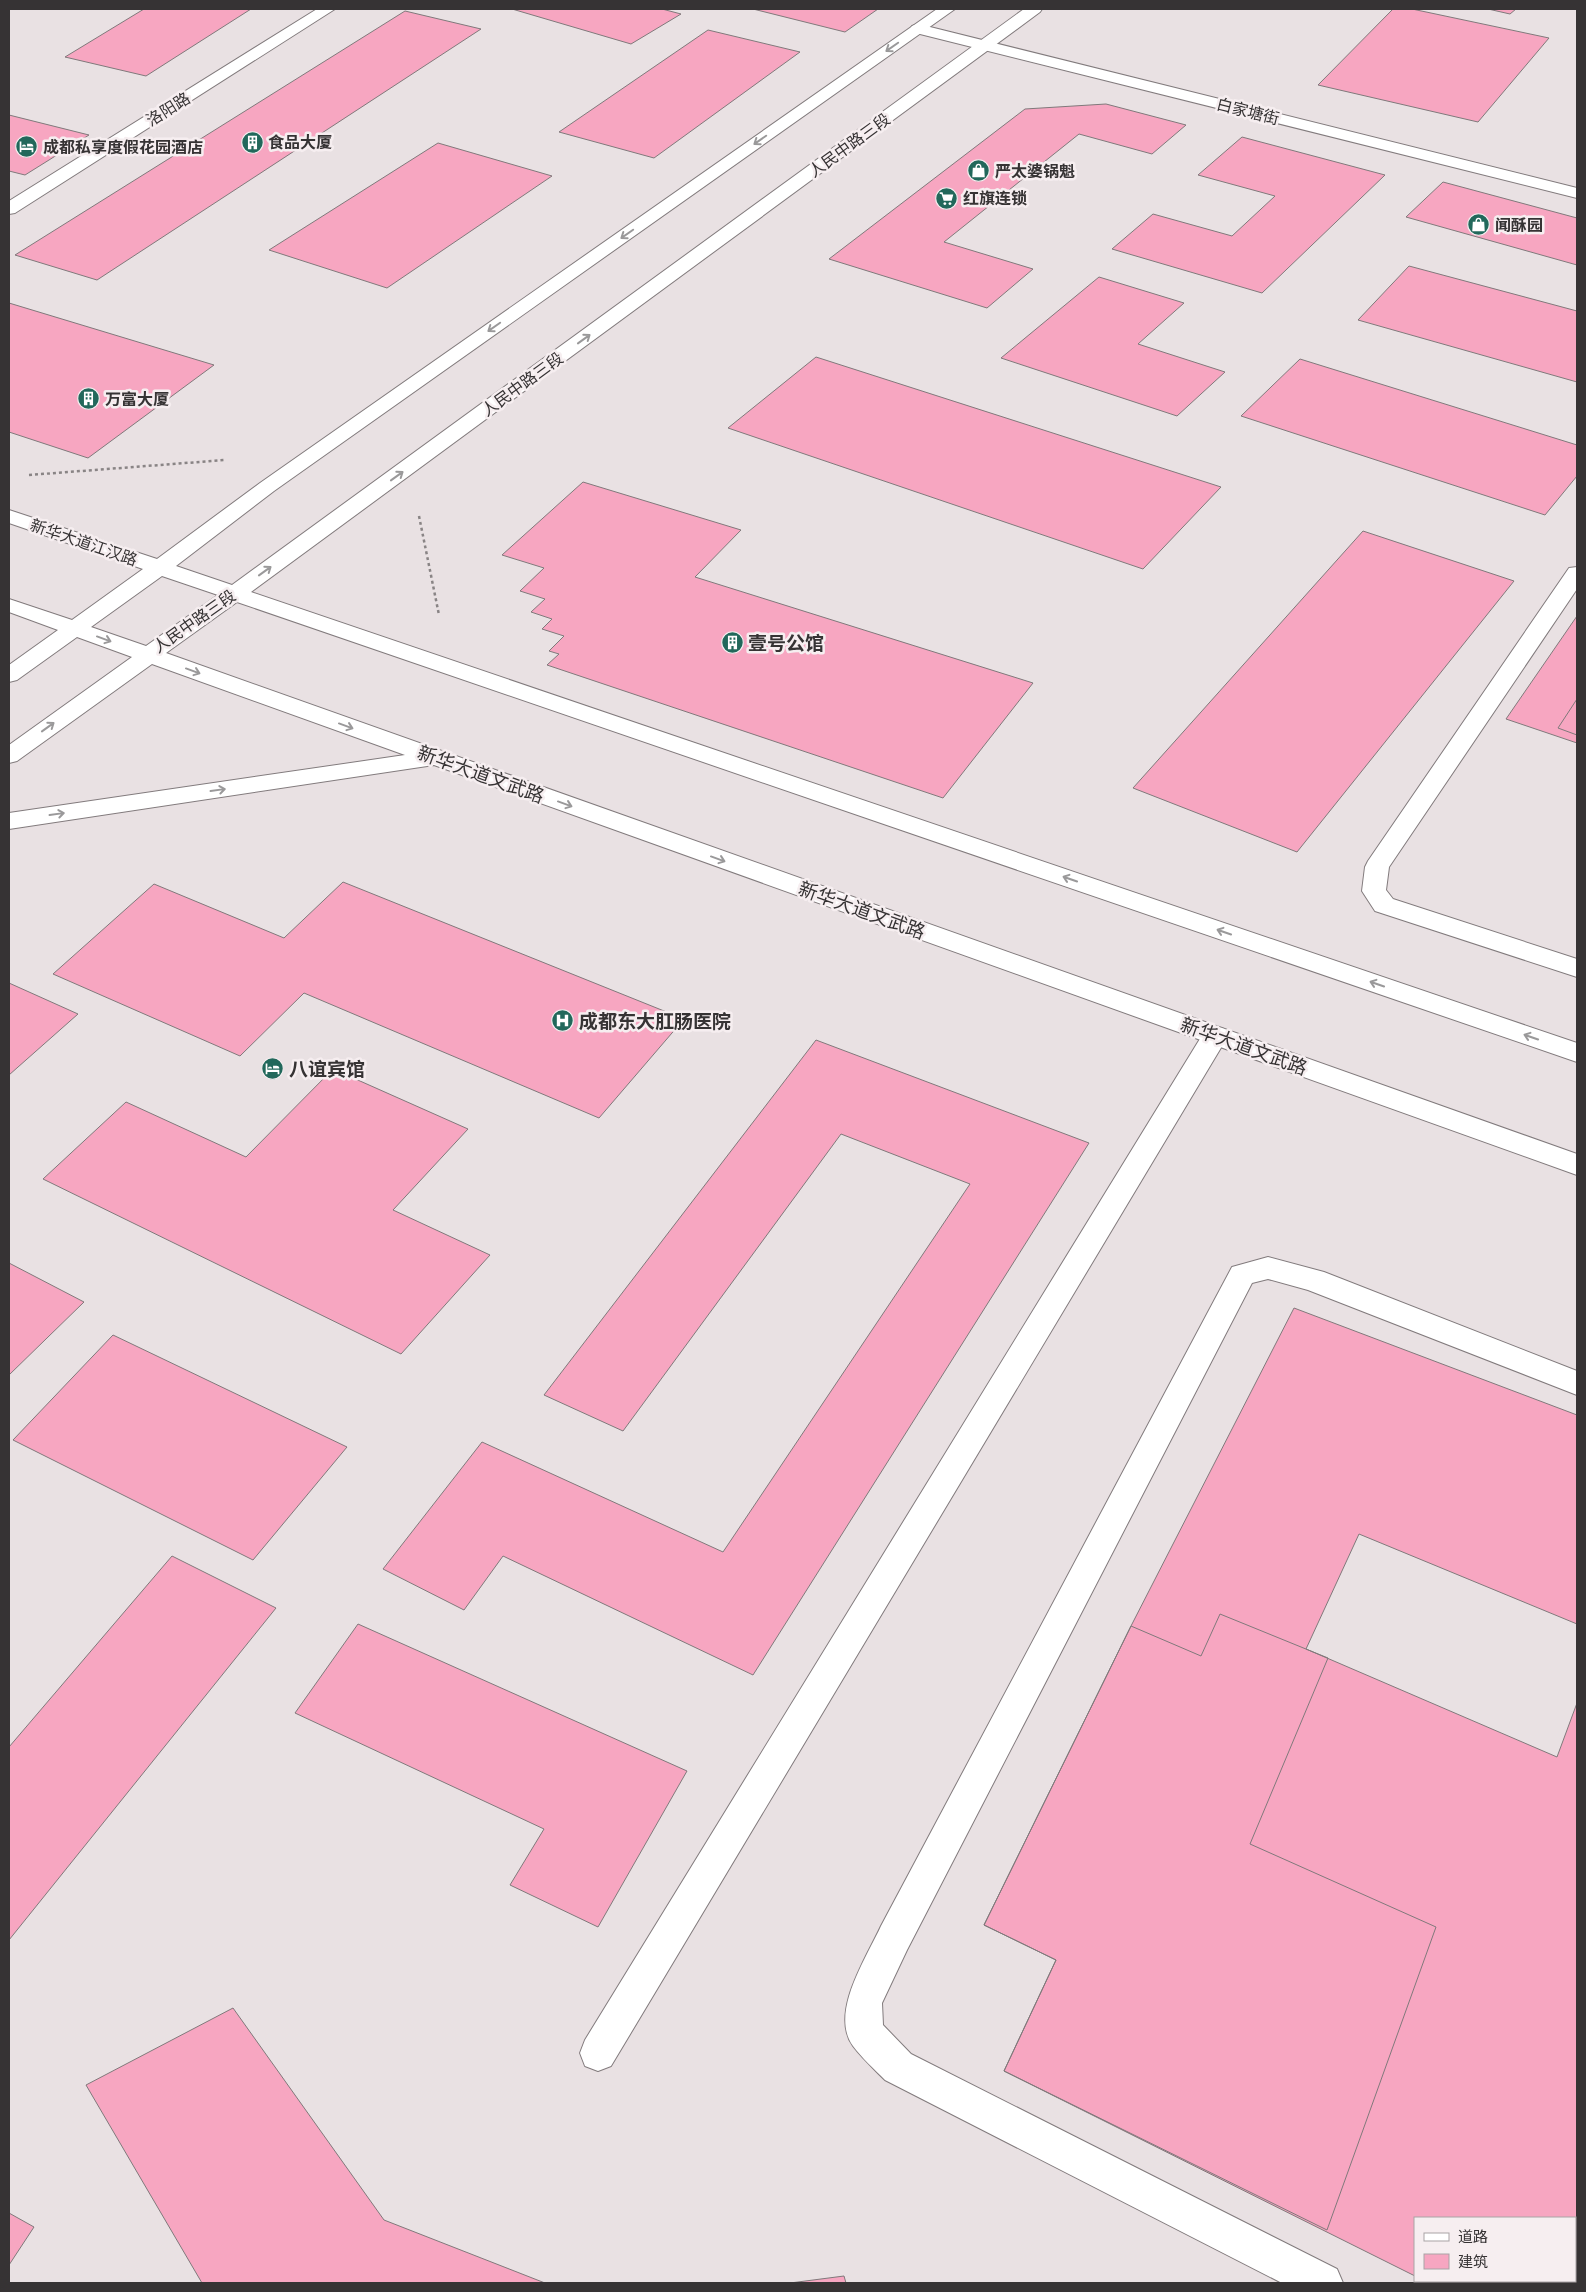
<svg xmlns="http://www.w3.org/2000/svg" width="1586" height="2292" font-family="Mulish,'Noto Sans SC',sans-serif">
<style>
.building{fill:#f7a6c1;stroke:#80797b}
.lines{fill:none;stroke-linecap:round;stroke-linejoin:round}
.lane-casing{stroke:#827b7d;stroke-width:2}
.street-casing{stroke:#827b7d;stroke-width:2}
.primary-casing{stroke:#827b7d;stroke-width:2}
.path{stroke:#898485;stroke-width:2.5;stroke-dasharray:3 3;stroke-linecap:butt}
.lane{fill:#fff;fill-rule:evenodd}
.street{fill:#fff;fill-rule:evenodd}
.primary{fill:#fff;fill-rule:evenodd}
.oneway{stroke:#9a999a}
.labels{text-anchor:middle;stroke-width:5;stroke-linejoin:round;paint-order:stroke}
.far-street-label{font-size:16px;fill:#363334;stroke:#f6eef0}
.far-poi-label{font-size:16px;font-weight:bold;fill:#363334;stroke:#f6eef0;text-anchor:start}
.poi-label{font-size:19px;font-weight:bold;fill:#363334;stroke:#f6eef0;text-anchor:start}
.street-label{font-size:19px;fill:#363334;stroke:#f6eef0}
</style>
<rect width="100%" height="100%" fill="#e9e1e3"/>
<!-- building -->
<path class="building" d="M144,9H251L146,76L65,57Z
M512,9H662L681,14L631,44Z
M753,9H878L845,32Z
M1393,9H1412L1549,38L1478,122L1318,85Z
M1488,9H1516L1510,14Z
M405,11L481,29L97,280L15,255Z
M708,30L800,52L654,158L559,132Z
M1106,104L1186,125L1152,154L1079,134L944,242L1033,269L987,308L829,259L1025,109Z
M9,115L89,135L25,175L9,171Z
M1242,137L1385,175L1262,293L1112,249L1153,214L1232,236L1275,196L1198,175Z
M438,143L552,176L387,288L269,250Z
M1443,182L1577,218V265L1406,217Z
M1409,266L1577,311V382L1358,320Z
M1099,277L1184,303L1138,344L1225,372L1177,416L1001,358Z
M9,303L214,365L88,458L9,432Z
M816,357L1221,487L1143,569L728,428Z
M1300,359L1577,445V476L1545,515L1241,416Z
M583,482L741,530L695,577L1033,683L943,798L547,665L559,654L549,651L564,636L542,629L552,619L531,612L545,599L520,591L544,568L502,555Z
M1363,531L1514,581L1297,852L1133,788Z
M1577,616V743L1506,719Z
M1577,699V735L1558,728Z
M343,882L684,1019L599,1118L304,993L240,1056L53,974L154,884L284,938Z
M9,983L78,1014L9,1075Z
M816,1040L1089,1143L753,1675L503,1556L464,1610L383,1569L482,1442L723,1552L970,1184L841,1134L623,1431L544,1395Z
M333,1069L468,1129L393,1210L490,1255L401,1354L43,1179L126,1102L246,1157Z
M9,1263L84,1302L9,1375Z
M1294,1308L1577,1415V1624L1359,1534L1306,1649L1557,1757L1577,1703V2283H1429L1424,2281H1575V2218H1415V2276L1004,2071L1056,1960L984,1925L1131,1626Z
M113,1335L347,1447L253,1560L13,1440Z
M172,1556L276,1608L9,1940V1747Z
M1220,1614L1328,1658L1250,1844L1436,1927L1327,2230L1004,2071L1056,1960L984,1925L1131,1626L1201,1656Z
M358,1624L687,1771L598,1927L510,1885L544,1829L295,1713Z
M233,2008L384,2220L545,2283H202L86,2085Z
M9,2213L34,2227L9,2265Z
M844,2276L846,2283H790Z"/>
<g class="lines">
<defs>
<path id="lane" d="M1577,567V589L1389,867L1386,890L1393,899L1577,959V977L1375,911L1362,891L1365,867L1368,861L1569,568Z
M1268,1257L1324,1272L1577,1371V1395L1308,1290L1268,1279L1252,1283L907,1950L882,2003L883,2025L911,2054L1337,2269L1343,2283H1282L885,2080C874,2069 862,2058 853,2046C829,2013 867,1957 881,1926L1232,1267Z"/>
<path id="street" d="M317,9H335L15,213L9,214V201Z
M918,24L1577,188V198L912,32L910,29L912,26Z
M1215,1027L1224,1029L1228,1036L611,2066L598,2071L585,2066L580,2053L585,2040L1206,1029Z"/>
<path id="primary" d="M937,9H955L274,491L176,566L232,585L1024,9H1042L1040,12L251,592L1577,1043V1062L237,602L166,653L1577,1154V1175L434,765L9,829V813L405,755L152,664L17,761L9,763V745L132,657L77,637L17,680L9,682V665L58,630L9,612V599L72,620L143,569L9,523V510L157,559L260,483ZM162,576L218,595L146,646L91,627Z"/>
</defs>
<!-- lane casing -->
<use href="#lane" class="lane-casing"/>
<!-- street casing -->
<use href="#street" class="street-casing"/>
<!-- primary casing -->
<use href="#primary" class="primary-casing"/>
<!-- path -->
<path class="path" d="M29,475L225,460
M419,516L439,615"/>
<!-- lane -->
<use href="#lane" class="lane"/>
<!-- street -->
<use href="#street" class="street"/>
<!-- primary -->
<use href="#primary" class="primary"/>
</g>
<!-- one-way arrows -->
<defs><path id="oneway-shaft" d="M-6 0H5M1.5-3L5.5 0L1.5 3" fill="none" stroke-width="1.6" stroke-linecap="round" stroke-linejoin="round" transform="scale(1.25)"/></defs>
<g class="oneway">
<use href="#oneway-shaft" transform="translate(892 47) rotate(145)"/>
<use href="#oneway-shaft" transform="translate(760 140) rotate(145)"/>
<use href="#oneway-shaft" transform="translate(627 234) rotate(145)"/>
<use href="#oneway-shaft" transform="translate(494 327) rotate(145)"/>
<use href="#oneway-shaft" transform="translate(584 339) rotate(-36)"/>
<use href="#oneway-shaft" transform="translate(397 476) rotate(-36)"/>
<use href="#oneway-shaft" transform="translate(265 571) rotate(-36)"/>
<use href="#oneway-shaft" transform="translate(104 639) rotate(20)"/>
<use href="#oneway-shaft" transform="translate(193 671) rotate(20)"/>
<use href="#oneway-shaft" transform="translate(346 726) rotate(20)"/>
<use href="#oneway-shaft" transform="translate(48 727) rotate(-36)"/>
<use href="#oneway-shaft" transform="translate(218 790) rotate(-8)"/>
<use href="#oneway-shaft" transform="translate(565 804) rotate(20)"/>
<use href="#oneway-shaft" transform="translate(57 814) rotate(-8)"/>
<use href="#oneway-shaft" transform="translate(718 859) rotate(20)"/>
<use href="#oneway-shaft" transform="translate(1070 879) rotate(-161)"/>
<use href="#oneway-shaft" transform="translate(1224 932) rotate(-161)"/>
<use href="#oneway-shaft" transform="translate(1377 984) rotate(-161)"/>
<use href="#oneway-shaft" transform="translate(1531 1037) rotate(-161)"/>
</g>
<!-- icons -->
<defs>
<symbol id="building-disc" viewBox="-11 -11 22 22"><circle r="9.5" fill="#22685b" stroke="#f6eef0"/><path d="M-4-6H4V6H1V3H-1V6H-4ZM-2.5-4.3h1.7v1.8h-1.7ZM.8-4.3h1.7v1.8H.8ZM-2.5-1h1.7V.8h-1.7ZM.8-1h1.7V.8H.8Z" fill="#fff"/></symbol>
<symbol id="hotel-disc" viewBox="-11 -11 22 22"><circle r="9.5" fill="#22685b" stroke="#f6eef0"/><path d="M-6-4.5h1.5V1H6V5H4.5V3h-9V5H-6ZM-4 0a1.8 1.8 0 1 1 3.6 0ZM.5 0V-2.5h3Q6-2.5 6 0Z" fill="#fff"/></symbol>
<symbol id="shop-disc" viewBox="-11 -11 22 22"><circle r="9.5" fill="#22685b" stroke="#f6eef0"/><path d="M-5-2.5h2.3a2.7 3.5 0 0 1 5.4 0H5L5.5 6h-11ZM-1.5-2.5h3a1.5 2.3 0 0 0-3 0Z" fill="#fff"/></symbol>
<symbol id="supermarket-disc" viewBox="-11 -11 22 22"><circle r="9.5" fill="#22685b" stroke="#f6eef0"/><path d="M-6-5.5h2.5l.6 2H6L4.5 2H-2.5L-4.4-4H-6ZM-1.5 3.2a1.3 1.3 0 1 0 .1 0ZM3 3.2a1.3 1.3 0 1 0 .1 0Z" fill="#fff"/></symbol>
<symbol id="hospital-disc" viewBox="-11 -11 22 22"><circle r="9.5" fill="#22685b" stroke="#f6eef0"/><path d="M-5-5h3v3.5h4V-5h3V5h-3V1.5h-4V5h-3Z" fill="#fff"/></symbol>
</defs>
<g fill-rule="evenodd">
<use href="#building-disc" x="240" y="130" width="25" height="25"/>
<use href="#hotel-disc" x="14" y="134" width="25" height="25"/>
<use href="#shop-disc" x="966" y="158" width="25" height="25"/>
<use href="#supermarket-disc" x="934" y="186" width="25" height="25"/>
<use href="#shop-disc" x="1466" y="212" width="25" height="25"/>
<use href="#building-disc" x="76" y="386" width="25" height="25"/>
<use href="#building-disc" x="720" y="630" width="25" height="25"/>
<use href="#hospital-disc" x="550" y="1008" width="25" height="25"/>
<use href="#hotel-disc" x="260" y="1056" width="25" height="25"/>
</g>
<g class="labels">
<!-- far-street labels -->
<g class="far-street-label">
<text transform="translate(168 109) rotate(-32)" y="6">洛阳路</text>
<text transform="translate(1248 111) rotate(14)" y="6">白家塘街</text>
<text transform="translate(849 145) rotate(-36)" y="6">人民中路三段</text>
<text transform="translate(522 384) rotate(-36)" y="6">人民中路三段</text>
<text transform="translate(84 542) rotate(19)" y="6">新华大道江汉路</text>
<text transform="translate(194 621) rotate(-35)" y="6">人民中路三段</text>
</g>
<!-- far-poi labels -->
<g class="far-poi-label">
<text x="268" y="148">食品大厦</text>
<text x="43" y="153">成都私享度假花园酒店</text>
<text x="995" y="177">严太婆锅魁</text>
<text x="963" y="204">红旗连锁</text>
<text x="1495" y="231">闻酥园</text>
<text x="105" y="405">万富大厦</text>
</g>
<!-- poi labels -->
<g class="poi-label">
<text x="748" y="650">壹号公馆</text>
<text x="579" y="1028">成都东大肛肠医院</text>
<text x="289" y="1076">八谊宾馆</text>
</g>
<!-- street labels -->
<g class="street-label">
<text transform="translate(481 774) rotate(20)" y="7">新华大道文武路</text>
<text transform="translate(862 910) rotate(20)" y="7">新华大道文武路</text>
<text transform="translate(1244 1046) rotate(20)" y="7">新华大道文武路</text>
</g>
</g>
<!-- border -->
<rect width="1586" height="2292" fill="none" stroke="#363334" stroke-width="20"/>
<!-- legend -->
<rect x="1414" y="2217" width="162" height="65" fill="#f6eef0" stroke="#a9a3a5"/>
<rect x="1424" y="2233" width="25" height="8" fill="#ffffff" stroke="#a9a3a5"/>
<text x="1458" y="2242" font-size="15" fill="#363334">道路</text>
<rect x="1424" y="2254" width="25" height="15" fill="#f7a6c1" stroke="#a9a3a5"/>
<text x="1458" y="2267" font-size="15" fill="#363334">建筑</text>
</svg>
